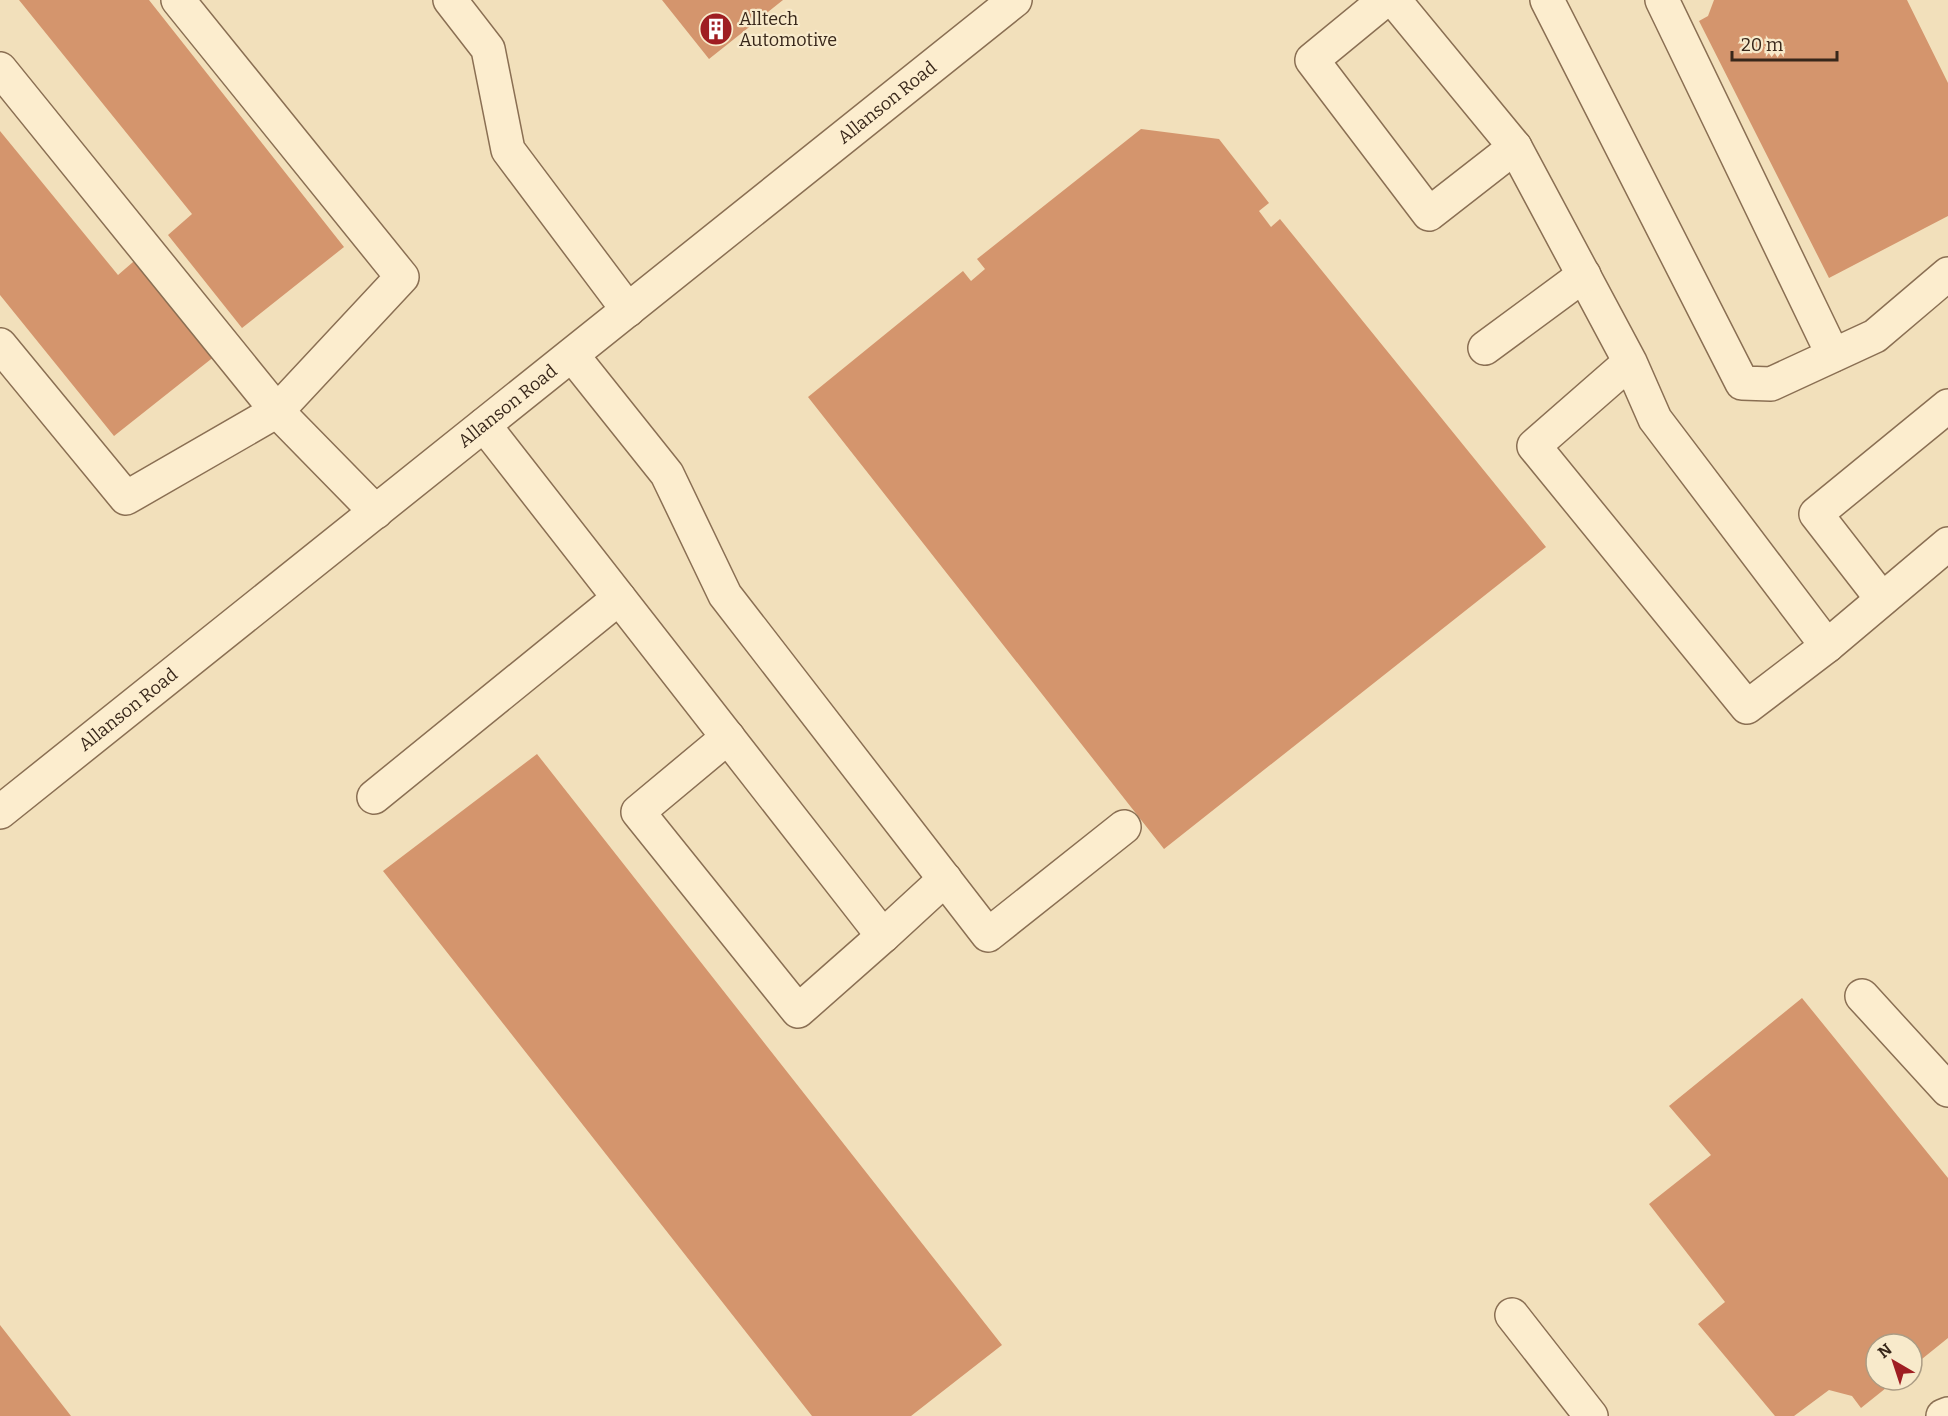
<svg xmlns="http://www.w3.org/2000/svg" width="1948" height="1416" font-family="Bitter,serif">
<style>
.building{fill:#d4956d}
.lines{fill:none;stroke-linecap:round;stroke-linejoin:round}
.minor-casing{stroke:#8a6f53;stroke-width:36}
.minor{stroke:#fcedce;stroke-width:33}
.labels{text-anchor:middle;stroke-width:4.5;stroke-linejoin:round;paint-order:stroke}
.poi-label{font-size:18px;fill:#38271a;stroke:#f8eacb;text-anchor:start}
.street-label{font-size:18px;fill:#38271a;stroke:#f8eacb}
</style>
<rect width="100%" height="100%" fill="#f2e0bb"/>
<!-- building -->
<path class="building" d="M19,0H149L344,247L242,328L168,235L192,214Z
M662,0H783L709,59Z
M1714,0H1907L1948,83V216L1829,278L1699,21L1708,16Z
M1141,129L1219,139L1269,203L1259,211L1271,227L1280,219L1546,547L1164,849L808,397L963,271L971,281L985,269L977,259Z
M0,131L118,275L140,256L220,352L114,436L0,295Z
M537,754L1002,1345L911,1416H812L383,871Z
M1802,998L1948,1178V1338L1912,1367V1344H1876V1380H1896L1861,1408L1852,1396L1829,1390L1794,1416H1775L1698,1324L1725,1302L1649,1204L1711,1155L1669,1106Z
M0,1325L71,1416H0Z"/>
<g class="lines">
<defs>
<g id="minor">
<path d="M450,0L488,49L508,150L628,310"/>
<path d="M1385,0L1312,60L1429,214L1515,147"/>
<path d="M1394,0L1515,147L1630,362L1655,419L1827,646L1747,707L1534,446L1630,362"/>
<path d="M1547,0L1742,383L1771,384L1875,336L1948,274"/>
<path d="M1662,0L1833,355"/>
<path d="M0,69L277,411L402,277L178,0"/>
<path d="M0,345L126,498L277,411L376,512"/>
<path d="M1485,348L1584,275"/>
<path d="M572,355L667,474L725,595L988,935L1124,827"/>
<path d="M484,425L883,936L945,879"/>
<path d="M1882,599L1816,514L1948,406"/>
<path d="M1827,646L1948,544"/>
<path d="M728,737L638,812L798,1011L883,936"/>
<path d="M374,797L619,598"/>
<path id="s1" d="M0,812L1015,0"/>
<path d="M1862,996L1948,1090"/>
<path d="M1512,1315L1591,1416"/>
<path d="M1943,1416L1948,1414"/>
</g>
</defs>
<!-- minor casing -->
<use href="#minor" class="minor-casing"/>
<!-- minor -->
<use href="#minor" class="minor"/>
</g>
<!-- icons -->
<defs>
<symbol id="building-disc" viewBox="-11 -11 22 22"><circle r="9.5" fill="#9f1e22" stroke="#f8eacb"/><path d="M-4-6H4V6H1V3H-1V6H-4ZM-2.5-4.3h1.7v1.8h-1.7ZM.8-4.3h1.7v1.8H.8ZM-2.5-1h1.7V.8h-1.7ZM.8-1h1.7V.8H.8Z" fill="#fff"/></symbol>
</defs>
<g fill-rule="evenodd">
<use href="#building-disc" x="697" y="10" width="38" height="38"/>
</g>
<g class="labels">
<!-- poi labels -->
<g class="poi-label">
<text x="739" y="25">Alltech<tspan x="739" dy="21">Automotive</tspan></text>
</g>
<!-- street labels -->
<g class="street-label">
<text dy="6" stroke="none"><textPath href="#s1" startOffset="1136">Allanson Road</textPath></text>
<text dy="6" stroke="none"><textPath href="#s1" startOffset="650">Allanson Road</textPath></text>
<text dy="6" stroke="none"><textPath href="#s1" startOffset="164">Allanson Road</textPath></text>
</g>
</g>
<!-- north arrow -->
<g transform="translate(1894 1362) rotate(321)"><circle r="28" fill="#f8eacb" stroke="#ab9c84" stroke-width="1.5"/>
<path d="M0-4.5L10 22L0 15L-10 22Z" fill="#9f1e22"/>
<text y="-9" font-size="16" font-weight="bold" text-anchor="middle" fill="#38271a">N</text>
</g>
<!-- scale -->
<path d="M1732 51v9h105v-9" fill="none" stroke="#38271a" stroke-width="3"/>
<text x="1741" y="51" font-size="18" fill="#38271a" stroke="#f8eacb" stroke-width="4.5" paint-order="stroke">20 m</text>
</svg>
